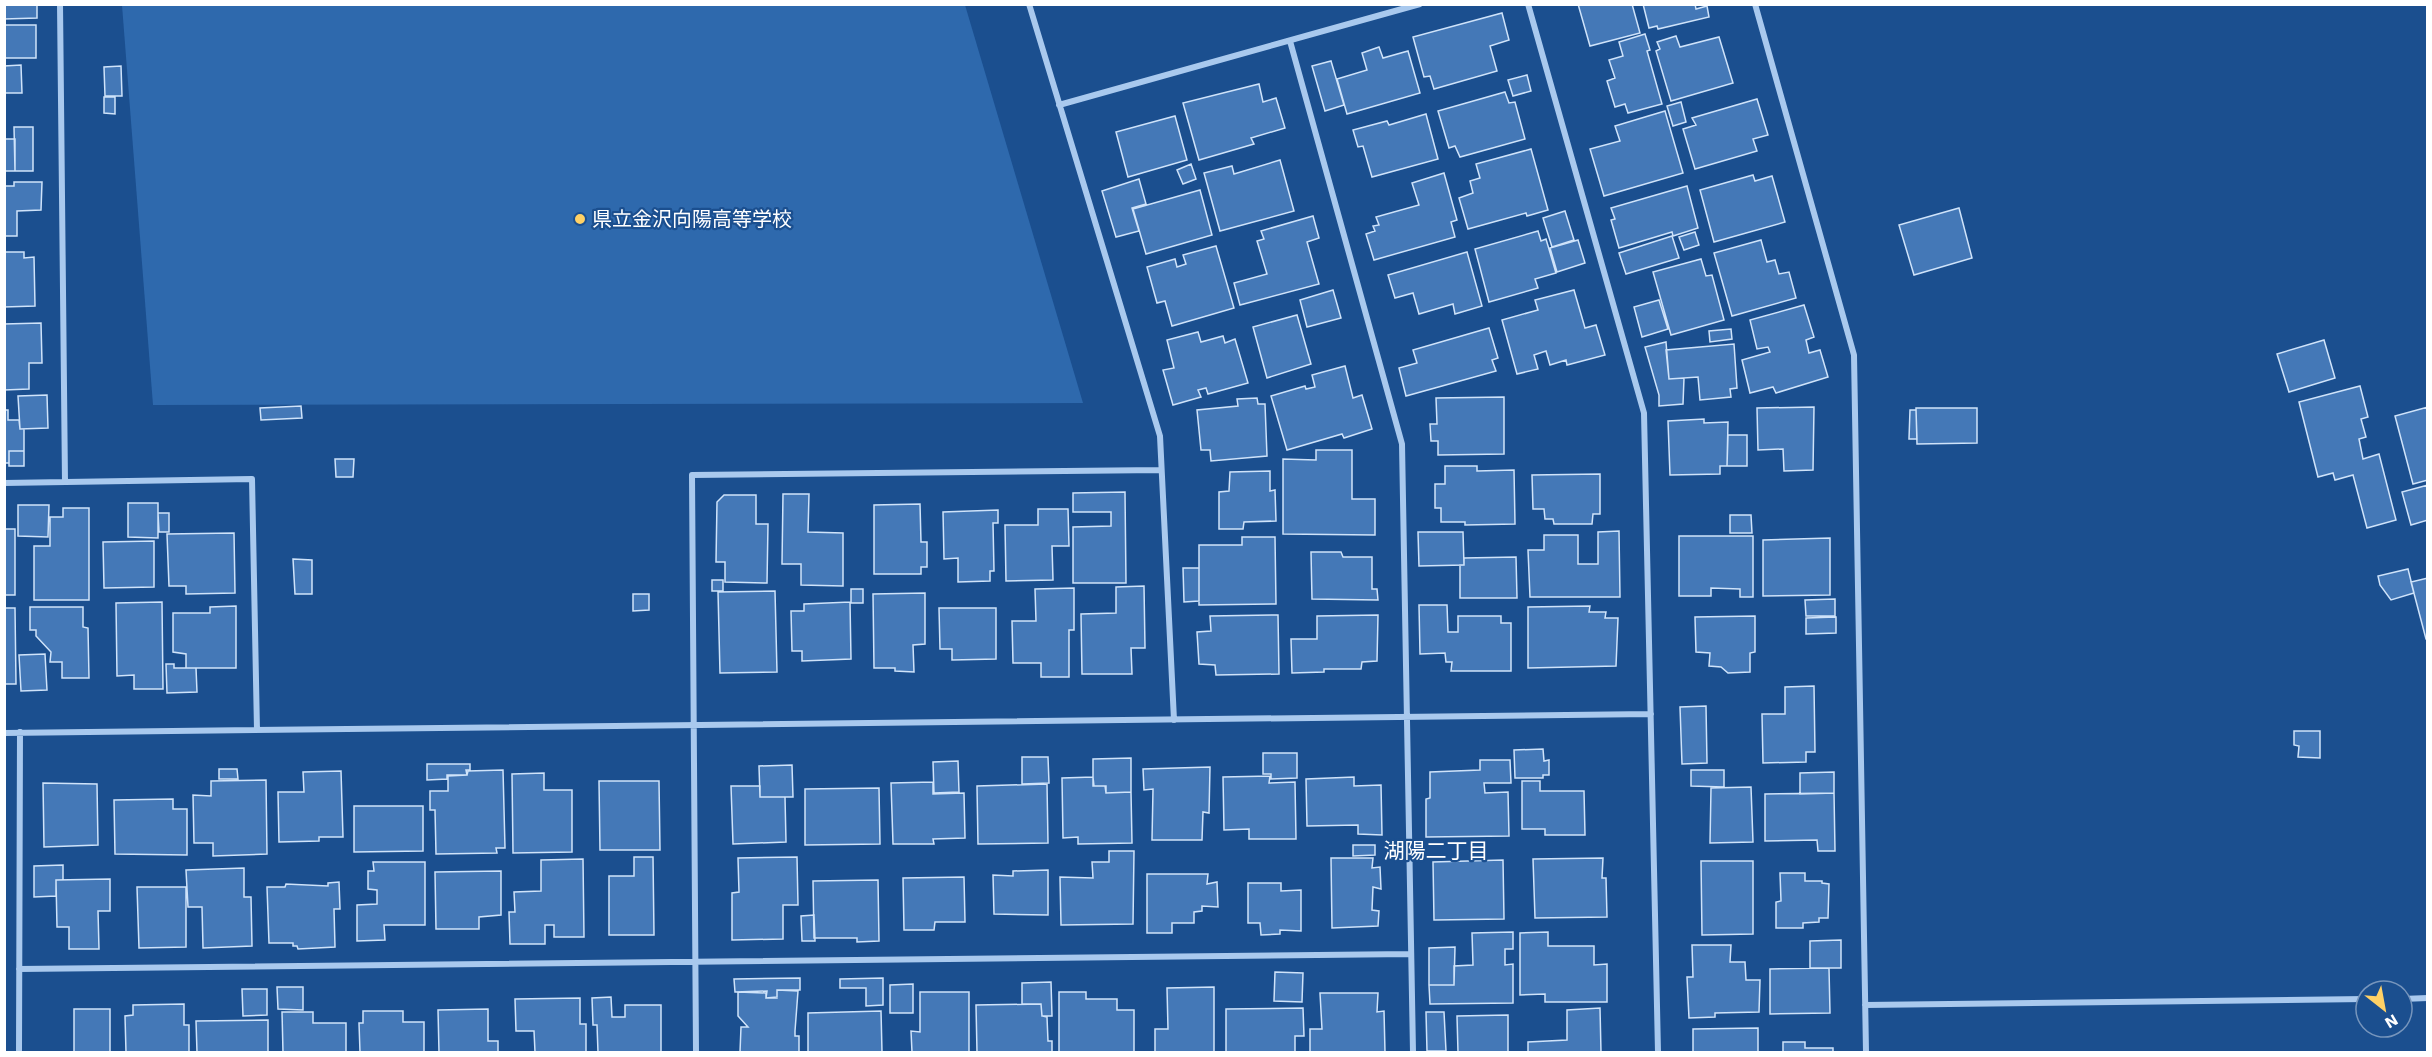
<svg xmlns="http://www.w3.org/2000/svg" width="2432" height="1057" font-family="'Work Sans','Noto Sans JP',sans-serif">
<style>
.green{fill:#2e69ad}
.building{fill:#4478b7;stroke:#cfe3fa;stroke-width:1.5}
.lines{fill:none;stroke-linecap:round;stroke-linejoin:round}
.minor{stroke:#a9c9ee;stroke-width:6}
.poi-dot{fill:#ffd166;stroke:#1b4f8f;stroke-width:2}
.labels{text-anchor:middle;stroke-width:4.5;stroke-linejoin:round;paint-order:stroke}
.poi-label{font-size:20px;fill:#fff;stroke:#1b4f8f;text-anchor:start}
.neighbourhood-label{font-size:21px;fill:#fff;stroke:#1b4f8f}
</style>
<rect width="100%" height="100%" fill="#1b4f8f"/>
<!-- green -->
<path class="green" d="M122,5H965L1083,403L153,405Z"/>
<!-- building -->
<path class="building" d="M4,4H37V18L4,19Z
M1578,4H1632L1640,33L1590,46Z
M1643,4H1695L1696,9L1707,6L1709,17L1658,29L1657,26L1649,28Z
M1502,13L1509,40L1490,46L1497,71L1434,89L1430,76L1424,77L1413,37Z
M4,25H36V58H4Z
M1645,34L1650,50L1647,51L1662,104L1628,113L1625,104L1615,107L1607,81L1615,78L1609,60L1623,56L1619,42Z
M1676,36L1680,47L1719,37L1733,83L1671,101L1656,51L1660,49L1657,42Z
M1379,47L1383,58L1408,51L1420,93L1347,114L1337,79L1367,70L1362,53Z
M1331,61L1344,105L1325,111L1312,66Z
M21,65L22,93H4V66Z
M121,66L122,96H105L104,67Z
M1527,75L1531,91L1513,96L1508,80Z
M1259,84L1263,102L1276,98L1285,128L1251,138L1254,144L1199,160L1183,103Z
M1505,92L1509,103L1515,102L1525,139L1460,157L1455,146L1449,148L1438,111Z
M104,97H115V114L104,113Z
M1757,99L1768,135L1753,139L1757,151L1695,169L1683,129L1696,125L1692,118Z
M1681,102L1686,122L1673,126L1667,106Z
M1665,111L1683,173L1604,196L1590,149L1620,141L1615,126Z
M1426,114L1438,159L1372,177L1363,146L1358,147L1353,130L1387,121L1389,125Z
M1175,116L1187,160L1128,177L1116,132Z
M14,127H33V171H15Z
M4,139H15V171H4Z
M1531,149L1548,210L1527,216L1526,213L1468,229L1459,198L1473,193L1470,181L1480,178L1476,164Z
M1280,160L1294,211L1220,231L1204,173L1232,166L1234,174Z
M1191,164L1196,179L1183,184L1177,170Z
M1444,173L1457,220L1451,222L1455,237L1374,260L1366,234L1375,231L1373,226L1379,225L1376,217L1419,205L1412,183Z
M1753,175L1755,181L1772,176L1785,222L1714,242L1700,190Z
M1139,179L1146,204L1132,208L1139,231L1116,237L1102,191Z
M14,182H42L41,210L17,211V236H4V186H14Z
M1687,186L1698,228L1673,236L1672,232L1619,248L1611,220L1615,219L1611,208Z
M1200,190L1212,235L1146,254L1133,209Z
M1959,208L1972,258L1914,275L1899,225Z
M1565,211L1574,240L1552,247L1543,218Z
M1313,216L1319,238L1307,242L1319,284L1240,305L1234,283L1267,274L1257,241L1264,239L1261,231Z
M1538,231L1541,241L1546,239L1556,273L1535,279L1538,288L1489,302L1475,249Z
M1695,232L1699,245L1684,250L1679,237Z
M1672,236L1679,258L1626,274L1619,253Z
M1578,240L1585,263L1557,272L1550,248Z
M1761,240L1767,262L1775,260L1779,274L1789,272L1796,298L1732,316L1714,253Z
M1216,246L1234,308L1172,326L1165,301L1157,303L1147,267L1175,259L1177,267L1186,264L1183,255Z
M4,252H24V258L34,257L35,306L4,307Z
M1467,252L1482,306L1455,314L1453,304L1419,314L1413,293L1395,298L1388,275Z
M1701,259L1706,276L1712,275L1724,320L1671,335L1653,272Z
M1333,290L1341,318L1307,327L1300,300Z
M1574,290L1585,328L1596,325L1605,355L1567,365L1566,360L1550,365L1546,351L1534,355L1538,369L1517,374L1502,320L1538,310L1535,300Z
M1659,300L1668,329L1642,337L1634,307Z
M1804,305L1814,337L1806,340L1809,353L1820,350L1828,377L1776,393L1773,387L1750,393L1742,360L1770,352L1768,347L1757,349L1750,320Z
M1297,315L1311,364L1267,378L1253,327Z
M41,323L42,363H29V389L4,390V324Z
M1489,328L1498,358L1492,360L1496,371L1406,396L1399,368L1417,363L1413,350Z
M1731,329L1732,339L1710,342L1709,331Z
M1198,332L1201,342L1223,336L1225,343L1235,339L1248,383L1208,394L1206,388L1198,390L1201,397L1173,405L1163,370L1174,368L1167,340Z
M2324,340L2335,378L2289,392L2277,354Z
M1666,342L1669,379L1684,378L1683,404L1659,406V395L1645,347Z
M1734,344L1737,388L1730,389L1731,397L1700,400L1698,377L1669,379L1666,350Z
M1345,366L1353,398L1362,395L1372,429L1344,438L1342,434L1287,450L1271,396L1305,386L1306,389L1315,387L1312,375Z
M2360,386L2368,417L2361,419L2366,437L2359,439L2363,459L2379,454L2396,520L2367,528L2353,475L2335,480L2333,473L2318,477L2299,402Z
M47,395L48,428L20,429L18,396Z
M1504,397V454L1438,455V441H1431L1430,424H1437L1436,398Z
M1257,398L1258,404H1265L1267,456L1211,461L1210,450H1201L1197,410L1238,406L1237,399Z
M301,406L302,418L261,420L260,408Z
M1814,407L1813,470L1784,471L1783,449L1758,450L1757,408Z
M2428,407V480L2413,484L2395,416Z
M1916,408H1977V443L1917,444Z
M4,410H8V420H19L20,429H24V451H9V463H4Z
M1910,410H1916L1917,439H1909Z
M1704,419V423L1728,422L1727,466H1720V474L1670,475L1668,421Z
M1728,435H1747V466H1727Z
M1316,450H1352V499H1375V535L1283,534V459L1316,460Z
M1316,450H1352V499H1375V535L1283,534V459L1316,460Z
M9,451H24V466H9Z
M335,459H354L353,477H336Z
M1445,466H1477V471L1514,470L1515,524L1465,525V522H1441V508H1435V484H1445Z
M1270,471V491L1275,490L1276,521L1244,522L1243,529H1219V492L1229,491L1230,472Z
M1600,474V514H1593L1592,524H1554L1553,519H1545L1544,509H1533L1532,475Z
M2428,485V520L2411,525L2402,492Z
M1125,492L1126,583H1073V527L1111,526V512H1073V493Z
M783,494H809L808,532L843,533V586L801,585V564H782Z
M724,495H756V524H768L767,583L725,582V562H716L717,502Z
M128,503H158V538L128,537Z
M920,504L921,542H927V567H921V574H874V505Z
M18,505H49L48,537L18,536Z
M63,508H89V600H34V546H50V517H63Z
M1038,509H1068L1069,546H1052L1053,580L1006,581L1005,525H1038Z
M998,510V523H993L994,571H990V581L958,582V558L944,559L943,512Z
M158,513H169V532H159Z
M1730,515H1751L1752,533H1730Z
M4,529H15V595H4Z
M1619,531L1620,597H1530L1528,550H1544V535H1578V564H1598V532Z
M1418,532H1463L1464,565L1419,566Z
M234,533L235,593L186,594V586H169L167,534Z
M1679,536H1753V597H1740V589L1711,588V596H1679Z
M1242,537H1275L1276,604L1199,605V545H1242Z
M1830,538V595L1763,596V540Z
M154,541V587L104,588L103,542Z
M1311,552H1341L1343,557H1372V589H1377L1378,600L1312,599Z
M1516,557L1517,598H1460V565H1464V558Z
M293,559L312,560V594H295Z
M1183,568H1199V601L1184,602Z
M2408,569L2414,593L2391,600L2380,585L2378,576Z
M2428,578V639H2426L2411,582Z
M712,580H723V591H712Z
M1144,586L1145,648H1131L1132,674H1082L1081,614L1116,613V587Z
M1074,588V630H1069V677H1041V663H1013L1012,621H1036L1035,589Z
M851,589H863V603H851Z
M775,591L777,672L720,673L718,592Z
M925,593V644L913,645L914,672L895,671V668H874L873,594Z
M633,594H649V610L633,611Z
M1835,599V616H1806L1805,600Z
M162,602L163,689H134V675L117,676L116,603Z
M850,602L851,659L802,661V651H792L791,611H804V604Z
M1419,605H1447L1448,632H1458V616H1501V623H1511V671H1451L1452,662H1446L1445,653L1420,654Z
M236,606V668H186V654L173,652V613H210V607Z
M1590,606L1589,612H1606L1605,618H1618L1616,666L1528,668V607Z
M30,607H83V627L88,628L89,678H62V662H50L51,652L36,636V630H30Z
M4,608H15L16,684H4Z
M939,608H996V659L952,660V649H940Z
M1278,615L1279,674L1216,675L1215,665L1199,664L1197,632L1211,631L1210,616Z
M1378,615L1377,661L1362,662L1361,669H1324V672L1292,673L1291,639H1317V616Z
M1755,616V652L1750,653V672L1728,673L1721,667L1709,666L1710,653L1696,652L1695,617Z
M1836,617V633L1806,634V618Z
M45,654L47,690L21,691L19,655Z
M166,664H174V668H196L197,692L167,693Z
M1814,686L1815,752H1806V762L1763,763L1762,714H1785V687Z
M1706,706L1707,763L1682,764L1680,707Z
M2294,731H2320V758L2298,757L2299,746L2294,745Z
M1543,749L1544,761L1549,760V775H1543V778H1515L1514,750Z
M1263,753H1297V778L1271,779V774H1263Z
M1022,757H1048L1049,783L1022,784Z
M1131,758V792L1106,793V786H1093V759Z
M1480,760H1510L1511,783H1484L1485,793L1508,792L1509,836L1426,837V799L1430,798V772L1480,770Z
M958,761L959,792L934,793L933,762Z
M427,764H470V770H466L467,775H447V779L427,780Z
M792,765L793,797H760L759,766Z
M1210,767L1209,813L1203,812L1202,840H1152L1153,789L1144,790L1143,769Z
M219,769H237L238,779H219Z
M503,770L505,848H496L497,853L436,854L435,810H430V791H448V776L467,775L468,771Z
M1691,770H1724V787L1691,786Z
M341,771L343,837H319V841L279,842L278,792H304L303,772Z
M1834,772V793L1800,794V773Z
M544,773V790H572V852L513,853L512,774Z
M1270,776L1269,783L1295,782L1296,839H1249V829L1224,830L1223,777Z
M1093,777L1094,786H1105L1106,793L1131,792L1132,843L1078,844V837L1063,838L1062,778Z
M1354,777V786L1381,785L1382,835L1358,834V825L1307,826L1306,779Z
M266,780L267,854L213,856V843H194L193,795L211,796V781Z
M599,781H659L660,850H600Z
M1522,781H1540V791H1584L1585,835H1545V829H1522Z
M933,782V794L964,793L965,838L933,839L934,844H893L891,783Z
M43,783L97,784L98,845L44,847Z
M1047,784L1048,843L978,844L977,786Z
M731,786H760V797H785L786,842L733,844Z
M1751,787L1753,842L1710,843L1711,788Z
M879,788L880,844L805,845V789Z
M1834,793L1835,851H1818L1817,840L1765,841V794Z
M173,799V809H187V855L115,854L114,800Z
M354,806H423V851L354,852Z
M1353,845H1375V855L1353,856Z
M1109,851H1134L1133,924L1061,925L1060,877L1093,878L1092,862H1109Z
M634,857H653L654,935H609V876H634Z
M797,857L798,905H783V939L732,940V893L739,892L738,858Z
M1331,858H1373L1372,868L1380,867L1381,889L1373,887L1372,910L1379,911L1378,926L1332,928Z
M1603,858L1602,878H1606L1607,917L1535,918L1533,859Z
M583,859L584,937H554V925H545V944H510L509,912H515L514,892L541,891V860Z
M1503,860L1504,919L1434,920L1433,862Z
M1701,861H1753V934L1702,935Z
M373,862H425V925H384L385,940L357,941V905L377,904V890L368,889V871H374Z
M63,865V880H56V896L34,897V866Z
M244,868V897H251L252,946L203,948L202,907H188L186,870Z
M1048,870V915L994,914L993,875L1013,876V871Z
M501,871V915L479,917V929H436L435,872Z
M1780,873H1805V881H1822V883L1829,884L1828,918H1819V922L1803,923V928H1776V902L1781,901Z
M1147,874H1208L1207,884L1217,882L1218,907L1202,906V911L1194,912V923H1172V933H1147Z
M964,877L965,922H935L934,930H904L903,878Z
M110,879V911H98L99,949H69V927H57L56,880Z
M878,880L879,941L857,942V938H814L813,881Z
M339,882L340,909H334L335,947L298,949L297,946H293V943H269L267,887H285L286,884L328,886V883Z
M1248,883H1281V891L1301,890V931L1280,930V934L1261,935L1260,923H1248Z
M137,887H186V947L139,948Z
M814,915L815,941H802L801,916Z
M1513,932V949H1505V965L1513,964V1003L1430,1004L1429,985H1454V966L1473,965L1472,933Z
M1548,932V946H1594V965L1607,964V1002H1545V994L1520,995V933Z
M1841,940V968H1810V941Z
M1692,945H1731L1730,962H1745L1746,980H1760L1759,1012L1715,1013V1017L1689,1018L1687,977H1693Z
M1455,947L1454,985H1429V948Z
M1829,968L1830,1013L1770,1014V969Z
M1275,972L1303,973L1302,1002L1274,1001Z
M800,978V990H777V997L766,998L767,991L735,992L734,979Z
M883,978V1005L866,1006V988H840V979Z
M1051,982L1052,1016H1042L1041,1004H1022V983Z
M913,984V1013H890V985Z
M277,987H303V1010L278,1009Z
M1214,987V1052H1155V1029H1168L1167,988Z
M242,989H267V1015L243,1016Z
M777,990L798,991L795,1031V1036H799V1052H740L741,1027H748L738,1016V992L766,993V998H777Z
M920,992H969V1052H912L911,1031L920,1032Z
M1059,992H1086V999H1117V1010H1134V1052H1059Z
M1320,993H1378L1377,1012L1384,1011L1385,1052H1310V1029H1322Z
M611,997L612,1017H625V1005H661V1052H598L597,1025H593L592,998Z
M580,998V1024H586V1052H535L534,1031H516L515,999Z
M184,1004V1025H189V1052H126L125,1016L133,1015V1005Z
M1041,1004L1042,1016L1047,1017L1048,1041H1052V1052H977L976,1005Z
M1303,1008L1304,1036H1295V1052H1226V1009Z
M1600,1008L1601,1052H1528V1042L1567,1040V1010Z
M74,1009H110V1052H74Z
M488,1009V1041H498V1052H439L438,1010Z
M363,1011H403V1022H424V1052H360L359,1023H363Z
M881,1011L882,1052H808V1013Z
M282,1012H313V1023H346V1052H283Z
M1426,1012H1444L1446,1051H1427Z
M1508,1015V1052H1458L1457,1016Z
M268,1020V1052H197L196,1021Z
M1758,1028V1052H1693V1029Z
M1783,1042H1805V1048H1833V1052H1783Z"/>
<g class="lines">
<!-- minor -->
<path class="minor" d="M60,4L65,482
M1029,4L1160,436L1174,720
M1528,4L1644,413L1658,1052
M1755,4L1854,355L1866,1052
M1290,41L1402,444L1413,1052
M1059,105L1420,4
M4,483L252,479L257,730
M4,733L1651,714
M19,969L1411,954
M2402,999L2428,998
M1865,1005L2366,999
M19,1052L20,732
M696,1052L692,475L1161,470"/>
</g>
<!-- markers -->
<circle class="poi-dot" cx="580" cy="219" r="6"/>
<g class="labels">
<!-- poi labels -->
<g class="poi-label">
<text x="592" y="226">県立金沢向陽高等学校</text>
</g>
<!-- neighbourhood labels -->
<g class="neighbourhood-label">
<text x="1436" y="858">湖陽二丁目</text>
</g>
</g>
<!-- border -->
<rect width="2432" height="1057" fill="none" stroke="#ffffff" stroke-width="12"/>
<!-- north arrow -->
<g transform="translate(2384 1009) rotate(149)"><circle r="28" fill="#1b4f8f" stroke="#7695bc" stroke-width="1.5"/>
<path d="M0-4.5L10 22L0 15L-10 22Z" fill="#ffd166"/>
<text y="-9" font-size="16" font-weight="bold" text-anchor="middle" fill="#ffffff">N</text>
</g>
</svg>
